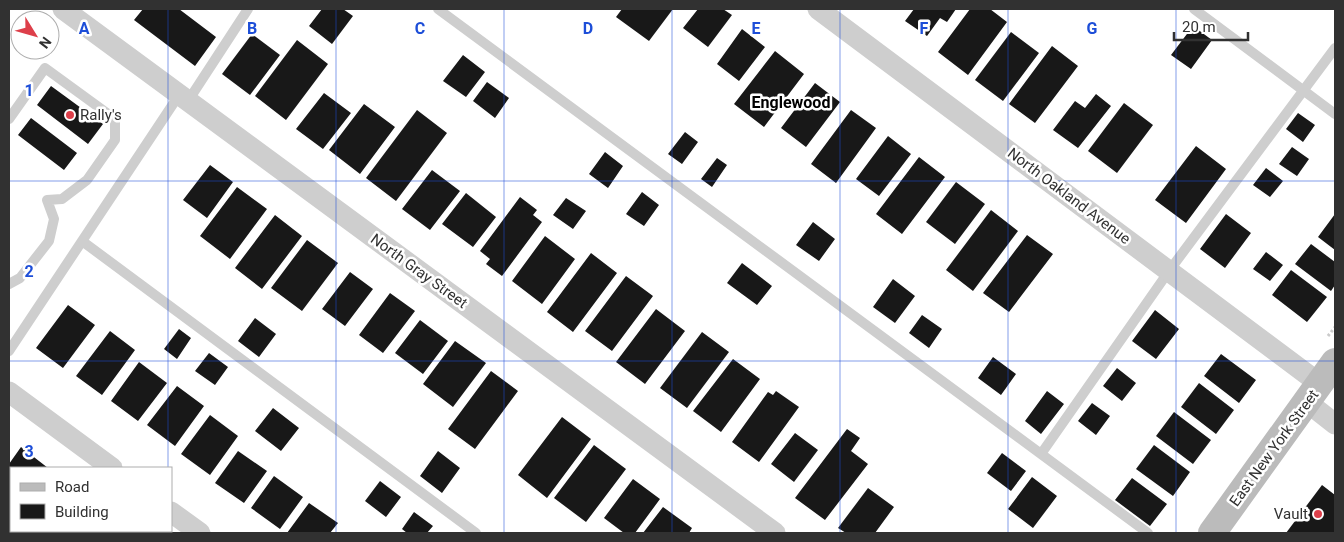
<svg xmlns="http://www.w3.org/2000/svg" width="1344" height="542" font-family="Roboto,sans-serif">
<style>
.building{fill:#181818}
.lines{fill:none;stroke-linecap:round;stroke-linejoin:round}
.path{stroke:#cbcbcb;stroke-width:3;stroke-dasharray:2.5 2.5;stroke-linecap:butt}
.service{stroke:#cecece;stroke-width:10}
.minor{stroke:#cecece;stroke-width:21}
.secondary{stroke:#bbb;stroke-width:28}
.grid{fill:none;stroke:#1d4ed8;stroke-width:1;stroke-opacity:0.55}
.poi-dot{fill:#dd3f4a;stroke:#fff;stroke-width:2}
.labels{text-anchor:middle;stroke-width:5;stroke-linejoin:round;paint-order:stroke}
.poi-label{font-size:15px;fill:#313131;stroke:#fff;text-anchor:start}
.street-label{font-size:15px;fill:#313131;stroke:#fff}
.neighbourhood-label{font-size:16px;font-weight:bold;fill:#000;stroke:#fff}
.grid-label{font-size:16px;text-anchor:middle;font-weight:bold;fill:#1d4ed8;stroke:#fff;stroke-width:5;stroke-linejoin:round;paint-order:stroke}
</style>
<rect width="100%" height="100%" fill="#fff"/>
<!-- building -->
<path class="building" d="M143,9H179L216,37L195,66L134,20Z
M322,9H343L353,16L332,44L309,26Z
M622,9H673L649,41L616,17Z
M698,9H723L732,15L708,47L683,28Z
M914,9H956L947,22L940,18L927,36L905,21Z
M970,9H990L1007,22L968,75L938,52Z
M1193,26L1212,40L1191,69L1171,55Z
M742,29L765,47L739,81L717,64Z
M1011,32L1039,53L1003,101L975,80Z
M252,34L280,55L250,95L222,74Z
M297,40L328,64L286,120L255,96Z
M1052,46L1078,66L1035,123L1009,104Z
M775,51L804,74L764,127L734,104Z
M463,55L485,72L466,97L443,81Z
M487,82L509,98L495,118L473,101Z
M815,83L840,102L806,147L781,128Z
M51,86L103,124L88,144L37,105Z
M324,93L351,113L323,149L296,129Z
M1096,94L1111,106L1078,148L1053,130L1075,101L1085,108Z
M1124,103L1153,125L1117,173L1088,151Z
M364,104L395,127L360,174L329,150Z
M417,110L447,133L396,201L366,178Z
M851,110L876,128L836,183L811,164Z
M1298,113L1315,125L1303,142L1286,129Z
M31,118L77,153L64,170L18,135Z
M685,132L698,142L682,164L668,154Z
M888,136L911,154L879,196L856,179Z
M1196,146L1226,169L1186,223L1155,200Z
M1292,147L1309,159L1297,176L1279,164Z
M605,152L623,166L608,188L589,174Z
M919,157L945,177L902,234L876,214Z
M717,158L727,165L712,187L701,179Z
M210,165L233,182L207,218L183,200Z
M1266,168L1283,181L1270,197L1253,185Z
M432,170L460,191L430,230L402,209Z
M956,182L985,204L955,244L926,222Z
M237,187L267,209L230,259L200,236Z
M642,192L659,205L644,226L626,214Z
M466,193L496,217L473,247L442,224Z
M520,197L537,210L533,215L542,222L502,276L486,264L490,259L480,251Z
M566,198L586,211L573,229L553,215Z
M991,210L1018,231L973,291L946,270Z
M1226,214L1251,233L1225,268L1200,249Z
M1335,214V250L1318,237Z
M275,215L302,236L262,289L235,268Z
M813,222L835,239L819,261L796,245Z
M1027,235L1053,254L1009,312L983,293Z
M545,236L575,259L542,304L512,281Z
M307,240L338,263L302,311L271,288Z
M1311,244L1335,262V285L1331,291L1295,264Z
M1266,252L1283,265L1270,281L1253,269Z
M591,253L617,273L573,332L547,312Z
M742,263L772,286L757,305L727,283Z
M1291,270L1327,297L1307,322L1272,295Z
M350,272L373,289L345,326L322,309Z
M626,276L653,296L612,351L585,331Z
M893,279L915,296L895,323L873,307Z
M390,293L415,311L383,353L359,335Z
M68,305L95,325L63,368L36,348Z
M656,309L685,331L645,384L616,362Z
M1155,310L1179,329L1156,359L1132,341Z
M922,315L942,329L929,348L909,333Z
M255,318L276,334L259,357L238,341Z
M420,320L448,341L423,374L395,353Z
M179,329L191,338L177,359L164,349Z
M110,331L135,350L102,395L76,376Z
M702,332L729,352L687,408L660,388Z
M455,341L486,363L453,407L423,384Z
M209,353L228,367L215,385L195,371Z
M1221,354L1256,380L1239,403L1204,376Z
M993,357L1016,374L1001,395L978,378Z
M733,359L760,379L721,432L693,411Z
M139,362L167,383L138,421L111,401Z
M1117,368L1136,383L1122,401L1103,386Z
M491,371L518,391L475,449L448,429Z
M1199,383L1234,410L1216,434L1181,407Z
M177,386L204,406L175,446L147,425Z
M776,391L799,407L759,462L732,442L768,392L773,395Z
M1047,391L1064,404L1041,434L1025,421Z
M1092,403L1110,416L1096,435L1078,421Z
M273,408L299,428L281,451L255,431Z
M1174,412L1211,440L1193,464L1156,436Z
M210,415L238,436L210,475L181,454Z
M562,417L591,439L547,498L518,475Z
M847,429L860,438L851,451L868,464L825,520L795,498Z
M795,433L818,450L794,482L771,464Z
M594,445L626,469L586,522L554,498Z
M1154,445L1190,472L1173,496L1136,469Z
M21,447L48,468H11V499L9,497V464Z
M238,451L267,471L244,503L215,483Z
M438,451L460,468L442,493L420,476Z
M1002,453L1026,471L1011,491L987,473Z
M274,476L303,497L280,529L251,508Z
M1032,477L1057,496L1033,528L1008,509Z
M1132,478L1167,504L1150,526L1115,500Z
M633,479L660,499L635,533H624L604,518Z
M380,481L401,497L386,517L365,501Z
M1322,485L1335,495V533H1286Z
M868,488L894,507L875,533H846L838,528Z
M309,503L338,523L330,533H287Z
M663,507L692,528L689,533H643Z
M414,512L433,526L427,533H407L402,529Z
M70,531H114L112,533H68Z"/>
<g class="lines">
<!-- path -->
<path class="path" d="M1328,336L1335,327"/>
<!-- service -->
<path class="service" d="M438,9L1148,533
M1194,9L1335,114
M188,101L248,9
M9,119L45,68L115,119V140L87,180L62,199L47,200L54,219L49,241L20,278L9,284
M82,241L476,533
M9,351L179,95
M1041,454L1169,271L1335,48"/>
<!-- minor -->
<path class="minor" d="M63,9L775,533
M818,9L1320,384
M9,392L112,468
M1307,402L1335,424
M171,512L200,533"/>
<!-- secondary -->
<path class="secondary" d="M1212,533L1335,362"/>
</g>
<!-- grid -->
<path class="grid" d="M168,9V468M336,9V533M504,9V533M672,9V533M840,9V533M1008,9V533M1176,9V533M9,181H1335M9,361H1335M168,531V533"/>
<!-- markers -->
<g class="poi-dot">
<circle cx="70" cy="115" r="5"/>
<circle cx="1318" cy="514" r="5"/>
</g>
<g class="labels">
<!-- poi labels -->
<g class="poi-label">
<text x="80" y="120">Rally's</text>
<text x="1308" y="519" text-anchor="end">Vault</text>
</g>
<!-- street labels -->
<g class="street-label">
<text transform="translate(1069 196) rotate(37)" y="5">North Oakland Avenue</text>
<text transform="translate(419 271) rotate(36)" y="5">North Gray Street</text>
<text transform="translate(1274 448) rotate(-54)" y="5">East New York Street</text>
</g>
<!-- neighbourhood labels -->
<g class="neighbourhood-label">
<text x="791" y="108">Englewood</text>
</g>
</g>
<g class="grid-label">
<text x="84" y="34">A</text>
<text x="252" y="34">B</text>
<text x="420" y="34">C</text>
<text x="588" y="34">D</text>
<text x="756" y="34">E</text>
<text x="924" y="34">F</text>
<text x="1092" y="34">G</text>
<text x="29" y="96">1</text>
<text x="29" y="277">2</text>
<text x="29" y="457">3</text>
</g>
<!-- border -->
<rect width="1344" height="542" fill="none" stroke="#313131" stroke-width="20"/>
<!-- legend -->
<rect x="10" y="467" width="162" height="65" fill="#ffffff" stroke="#adadad"/>
<rect x="20" y="483" width="25" height="8" fill="#bbbbbb" stroke="#adadad"/>
<text x="55" y="492" font-size="15" fill="#313131">Road</text>
<rect x="20" y="504" width="25" height="15" fill="#181818" stroke="#adadad"/>
<text x="55" y="517" font-size="15" fill="#313131">Building</text>
<!-- north arrow -->
<g transform="translate(35 35) rotate(127)"><circle r="24" fill="#ffffff" stroke="#adadad"/>
<path d="M0-4L9 19L0 12L-9 19Z" fill="#dd3f4a"/>
<text y="-8" font-size="14" font-weight="bold" text-anchor="middle" fill="#313131">N</text>
</g>
<!-- scale -->
<path d="M1174 32v8h74v-8" fill="none" stroke="#313131" stroke-width="2.5"/>
<text x="1182" y="32" font-size="15" fill="#313131" stroke="#ffffff" stroke-width="4" paint-order="stroke">20 m</text>
</svg>
